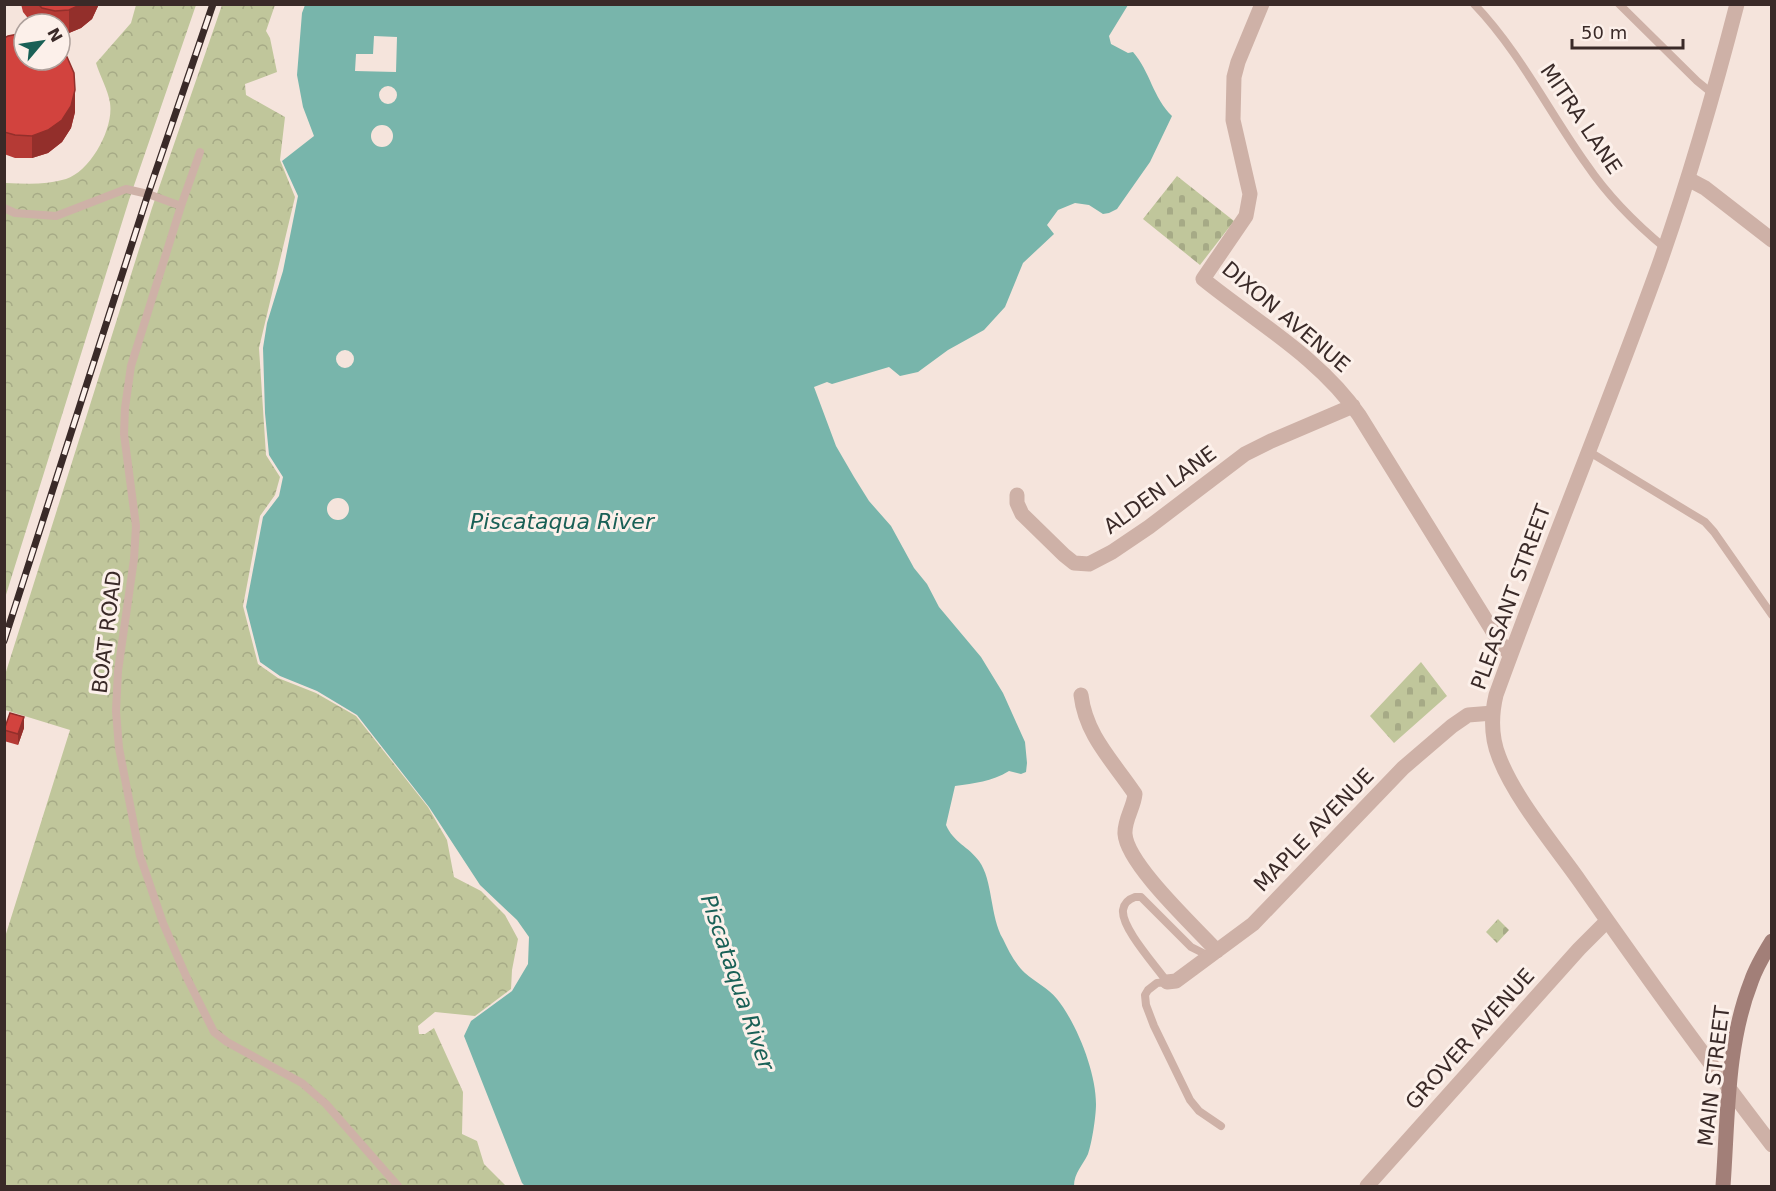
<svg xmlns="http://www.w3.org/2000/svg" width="1776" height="1191" font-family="'DejaVu Sans',sans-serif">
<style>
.forest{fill:url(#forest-crowns)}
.cemetery{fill:url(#cemetery-stones)}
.water{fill:#78b5ab}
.pier{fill:#f5e4dc}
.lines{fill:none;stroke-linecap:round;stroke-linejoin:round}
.lane{stroke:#ceb1a7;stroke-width:8}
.street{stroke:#ceb1a7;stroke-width:15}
.secondary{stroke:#a27f78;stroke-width:15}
.rail-casing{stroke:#3a2a28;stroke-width:7}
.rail{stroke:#fcf0ea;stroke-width:4.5;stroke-dasharray:14;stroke-linecap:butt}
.wall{fill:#b53a35}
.shaded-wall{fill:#932f2b}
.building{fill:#d2433e;stroke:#932f2b;stroke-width:1.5}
.labels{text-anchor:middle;stroke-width:6;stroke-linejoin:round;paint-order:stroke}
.street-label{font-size:21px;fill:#3a2a28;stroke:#fcf0ea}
.water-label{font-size:22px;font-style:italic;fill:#196056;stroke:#fcf0ea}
</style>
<defs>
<pattern id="forest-crowns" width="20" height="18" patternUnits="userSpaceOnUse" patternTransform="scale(1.5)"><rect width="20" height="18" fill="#c0c69b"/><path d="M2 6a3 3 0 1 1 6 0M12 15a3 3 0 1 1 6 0" fill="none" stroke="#a6aa86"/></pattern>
<pattern id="cemetery-stones" width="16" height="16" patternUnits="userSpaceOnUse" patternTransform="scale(1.5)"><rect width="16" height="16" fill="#c0c69b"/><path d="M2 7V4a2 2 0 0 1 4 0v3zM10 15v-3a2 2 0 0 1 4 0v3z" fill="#a6aa86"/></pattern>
</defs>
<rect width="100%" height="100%" fill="#f5e4dc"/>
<!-- forest -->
<path class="forest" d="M136,5H196L129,200L5,598L6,183C27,184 46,185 66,179C91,171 114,128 110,103C108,90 100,76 96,63L131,23Z
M222,5H275L266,31L270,38L277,72L245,84L246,95L285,117L280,160L295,197L259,348L266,455L280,477L275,495L260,516L243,606L258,664L278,678L316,693L356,716L428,807L447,840L454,877L481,891L505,915L518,939L512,970L511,989L475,1016L435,1012L418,1026L419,1034H425L434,1028L463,1092L462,1134L477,1141L484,1164L506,1186H5V937L70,730L5,710V675L152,208Z"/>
<!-- cemetery -->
<path class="cemetery" d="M1177,176L1234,221L1200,265L1143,219Z
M1421,662L1447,696L1394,743L1370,716Z
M1498,919L1509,930L1497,943L1486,932Z"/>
<!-- water -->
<path class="water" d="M305,5H1128L1109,36L1111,44L1128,53L1133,52C1150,71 1153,98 1172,116L1150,162L1117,209L1109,213L1103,214L1089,205L1075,203L1058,210L1047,225L1054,234L1023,263L1005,307L984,330L948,350L918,372L900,376L889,367L832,384L827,382L814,387L836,446L854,477L869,501L891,526L914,568L927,584L939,607L981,657L1003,693L1025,742L1027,763L1026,772L1021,774L1009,771C991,782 975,783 955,786L946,825C953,842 969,847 979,861C993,880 990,917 1003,939C1008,950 1016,965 1025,973C1035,982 1048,988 1057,999C1077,1024 1096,1072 1096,1104C1096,1116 1092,1143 1088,1154C1083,1165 1074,1173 1074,1186H525L522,1183L464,1036L471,1021L512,991L528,964L529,937L517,920L480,885L429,807L357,715L317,691L280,676L260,662L246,607L263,517L279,496L283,477L269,455L265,413L263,348L267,323L283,271L298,196L282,161L314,136L303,107L297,75L302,13Z"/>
<!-- pier -->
<path class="pier" d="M374,36L397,37L396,72L355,71L356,54H373Z
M379 95a9 9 0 1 1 18 0a9 9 0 1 1-18 0Z
M371 136a11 11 0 1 1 22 0a11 11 0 1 1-22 0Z
M336 359a9 9 0 1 1 18 0a9 9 0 1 1-18 0Z
M327 509a11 11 0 1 1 22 0a11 11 0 1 1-22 0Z"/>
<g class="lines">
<!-- lane -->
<path class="lane" d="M1474,4C1520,52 1549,112 1587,165C1608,196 1636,224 1665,248
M1619,4L1697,81L1713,94
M181,206L200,152
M4,208L15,213L56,216L126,189L148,194L181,206L131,366L125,408L124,434L136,526L134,559L118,671L116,711L119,748L140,856L163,923L186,976L214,1032L227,1042L302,1083L326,1104L398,1186
M1588,451L1705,522L1714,532L1772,615
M1209,956L1191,947L1141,897H1135C1129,899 1124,903 1123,910C1121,928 1156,966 1167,982L1157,983L1148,990L1145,995L1146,1005L1154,1026L1190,1100L1199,1111L1221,1126"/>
<!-- street -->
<path class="street" d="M1262,4L1238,62L1234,77L1233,120L1250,194L1246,216L1203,279C1256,322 1320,358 1359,415L1497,638L1510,655
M1737,4C1714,93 1689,180 1659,265C1607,409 1548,551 1496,695C1491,716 1491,737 1499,757C1515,799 1555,846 1581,883C1643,972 1706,1059 1772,1145
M1688,179L1705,188L1772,240
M1017,495V503L1022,514L1064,555L1074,563L1089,564L1112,552L1149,527L1245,454L1271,441L1353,406
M1081,695C1086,736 1113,761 1135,794C1134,807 1124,820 1125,834C1127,864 1194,926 1217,951
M1167,982L1176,981L1253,924L1403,768L1452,726L1468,715L1493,713
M1367,1186L1579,949L1607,921"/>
<!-- secondary -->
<path class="secondary" d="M1723,1186C1728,1119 1726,1046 1751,982C1756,967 1764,954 1772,941"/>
<defs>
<path id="rail" d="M4,641L148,194L213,4"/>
</defs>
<!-- rail casing -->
<use href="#rail" class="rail-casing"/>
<!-- rail -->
<use href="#rail" class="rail"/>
</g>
<!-- wall -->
<path class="wall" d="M21,4H99L92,19L81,28L69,33H60V24H34L31,22L23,12Z
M4,38L75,112L71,128L62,142L48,153L32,158H15L4,154Z
M24,728L18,745L4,741V729Z"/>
<!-- shaded-wall -->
<path class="shaded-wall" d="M82,4H99L92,19L81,28L69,33V10Z
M75,90V112L71,128L62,142L48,153L32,158V136Z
M24,717V728L18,745V734Z"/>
<!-- building -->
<path class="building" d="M38,4H82L69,10L55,11L42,8Z
M24,33V60H60V49L67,57L74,73L75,90L71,106L62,120L48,130L32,136L15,135L4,132V38L8,36Z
M10,713L24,717L18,734L4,730Z"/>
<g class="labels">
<!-- street labels -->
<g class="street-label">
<text transform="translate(1581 119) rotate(56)" y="7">MITRA LANE</text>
<text transform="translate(1286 317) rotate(40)" y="7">DIXON AVENUE</text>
<text transform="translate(1160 490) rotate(-36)" y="7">ALDEN LANE</text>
<text transform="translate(1511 597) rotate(-70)" y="7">PLEASANT STREET</text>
<text transform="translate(107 632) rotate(-83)" y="7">BOAT ROAD</text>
<text transform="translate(1314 830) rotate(-46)" y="7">MAPLE AVENUE</text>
<text transform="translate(1470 1039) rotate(-48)" y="7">GROVER AVENUE</text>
<text transform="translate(1714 1076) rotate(-83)" y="7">MAIN STREET</text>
</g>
<!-- water labels -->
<g class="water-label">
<text x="562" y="529">Piscataqua River</text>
<text transform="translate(738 982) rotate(71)" y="8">Piscataqua River</text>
</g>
</g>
<!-- border -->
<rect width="1776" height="1191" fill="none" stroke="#3a2a28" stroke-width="12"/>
<!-- north arrow -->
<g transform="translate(42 42) rotate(61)"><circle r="28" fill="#fcf0ea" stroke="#aea19c" stroke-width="1.5"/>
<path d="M0-4.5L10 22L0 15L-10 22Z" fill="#196056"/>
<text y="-9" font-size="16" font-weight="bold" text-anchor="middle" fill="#3a2a28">N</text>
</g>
<!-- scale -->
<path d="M1572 39v9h111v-9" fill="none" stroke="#3a2a28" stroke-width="3"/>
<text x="1581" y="39" font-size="18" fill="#3a2a28" stroke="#fcf0ea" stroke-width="4.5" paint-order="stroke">50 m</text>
</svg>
